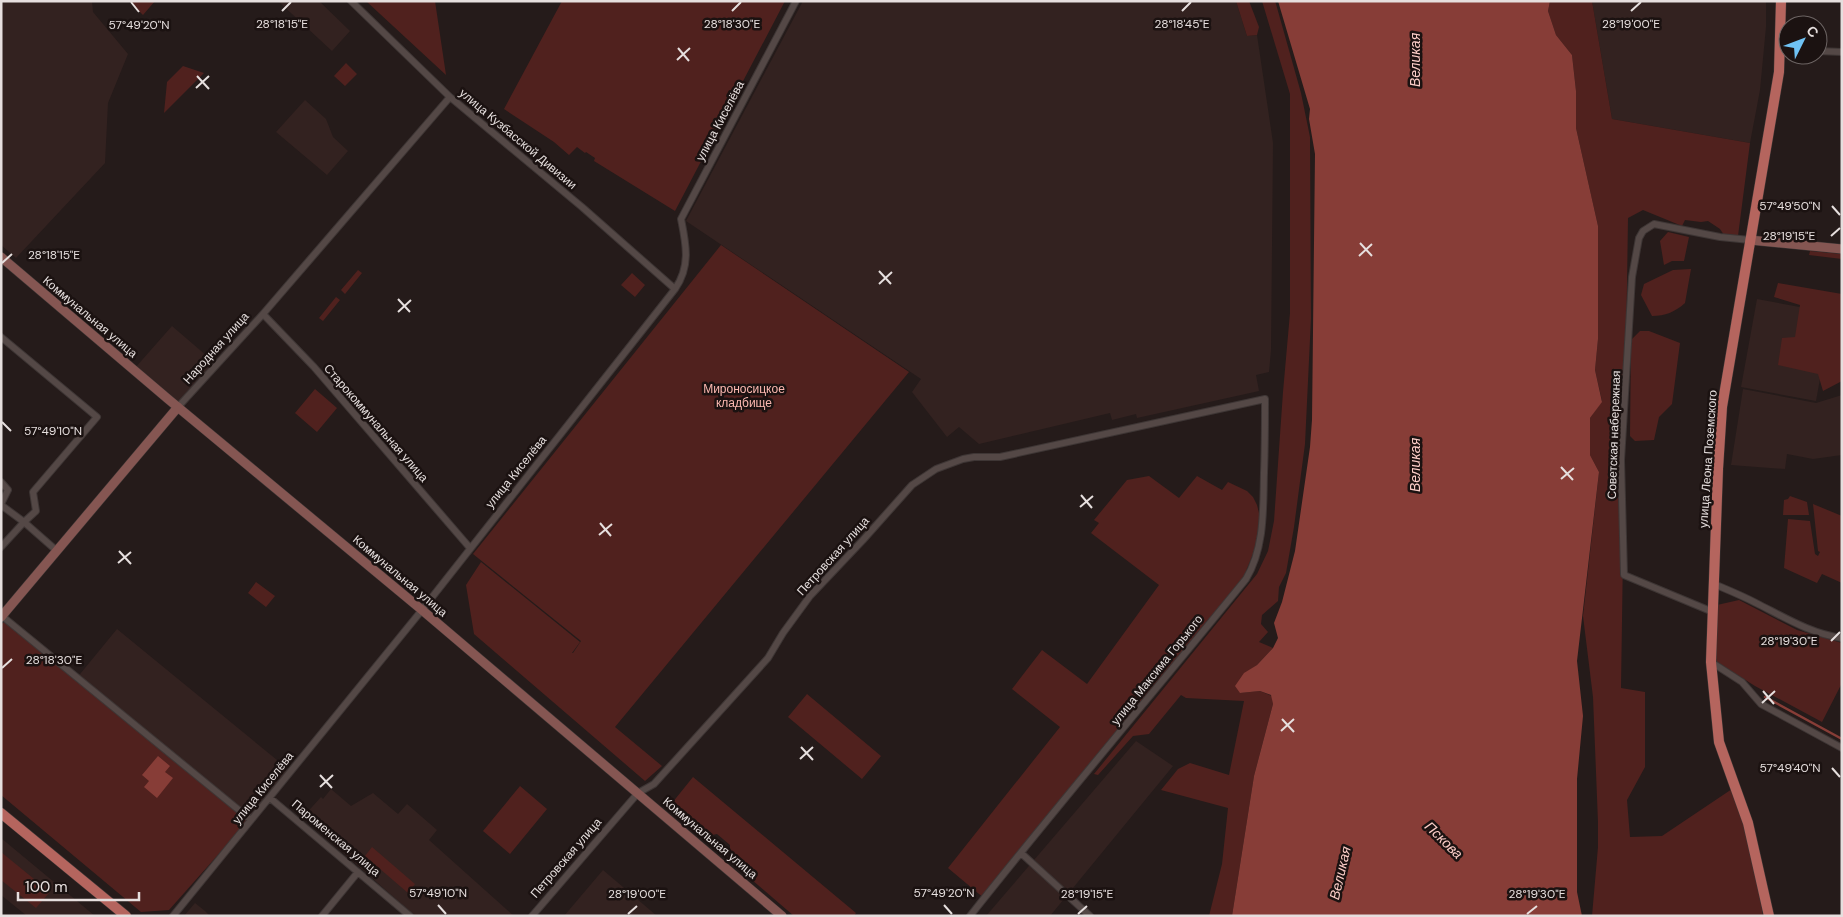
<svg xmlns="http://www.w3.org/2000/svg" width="1843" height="917" font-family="'DM Sans',sans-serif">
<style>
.built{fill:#332220}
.green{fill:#50211e}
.water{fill:#873d37}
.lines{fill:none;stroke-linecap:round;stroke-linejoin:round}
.stream{stroke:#873d37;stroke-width:2.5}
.street-casing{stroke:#3e3635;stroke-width:8}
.secondary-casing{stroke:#3e3635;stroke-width:10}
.primary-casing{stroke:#3e3635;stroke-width:11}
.street{stroke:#544846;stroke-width:6}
.secondary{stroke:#855652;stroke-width:9}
.primary{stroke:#b5655e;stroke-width:10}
.ticks{fill:none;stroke:#e6dfde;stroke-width:2}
.labels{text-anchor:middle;stroke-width:5;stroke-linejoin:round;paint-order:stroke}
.street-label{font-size:12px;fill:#e6dfde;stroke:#1b1211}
.park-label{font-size:12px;fill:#fbb8b0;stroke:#1b1211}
.water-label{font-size:14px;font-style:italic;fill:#fdcfc9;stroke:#1b1211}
.ticks-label{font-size:12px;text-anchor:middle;fill:#e6dfde;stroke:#1b1211;stroke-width:5;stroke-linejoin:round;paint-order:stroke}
</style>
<rect width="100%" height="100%" fill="#251b1a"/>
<!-- built -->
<path class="built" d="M1,1H92L93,12L128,54L108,103L105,163L16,258L1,245Z
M278,1H319L350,31L332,51Z
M803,1H1236L1247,36L1257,35L1273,143L1271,350L1269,372L1256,375L1259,391L1137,418L1136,414L1112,420L1110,413L979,444L959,427L947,437L912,392L921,379L686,221Z
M1592,1H1766V27L1760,90L1750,143L1612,119Z
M305,100L326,119L333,137L348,151L327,175L276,132Z
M1757,299L1832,313L1816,401L1741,387Z
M172,326L215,363L178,404L135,368Z
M1743,389L1816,403L1842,395V455L1813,459L1787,454L1785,469L1731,465Z
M117,629L288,769L248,821L76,679Z
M1136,741L1173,766L1050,916H986Z
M331,789L351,806L373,793L398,814L407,804L437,830L429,840L514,916H415L303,817L321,797L323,799Z
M1,838L95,916H27L1,895Z
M603,870L657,916H564Z
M195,903L205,911L210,916H184Z"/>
<!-- green -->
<path class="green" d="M133,1H155L143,15L131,3Z
M366,1H435L446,75Z
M562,1H785L675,211L594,161L595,158L586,152L585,153L577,147L569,155L554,142L504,109Z
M1236,1H1249L1259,27L1257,35L1247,36Z
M1262,1H1275L1276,4L1301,93L1310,137L1311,318L1305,444L1294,527L1286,573L1279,587L1278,601L1262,615L1261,624L1268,632L1259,642L1273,648L1257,665L1244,674L1240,693L1260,691L1272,696L1273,704L1254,776L1232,916H1209L1222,864L1228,808L1161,790L1178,769L1190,763L1229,775L1244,701L1186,698L1181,695L1149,734L1133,736L1098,775L1094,774L1257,574L1268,551L1274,521L1283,392L1290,313V94Z
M1550,1H1592L1612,119L1750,143L1738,236L1724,235L1720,229L1708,221L1701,222L1685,220L1682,226L1643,210L1628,218L1621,688L1645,692V767L1627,800L1630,837L1662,836L1732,789C1746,830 1758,872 1763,916H1592L1598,847V822L1593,697L1583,616L1599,472L1590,455V418L1602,401L1595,370L1598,339V226L1576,128V91L1572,55L1556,35L1548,11Z
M346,63L357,74L345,86L334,76Z
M183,66L204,73L164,113L167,82Z
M1668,232L1689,237L1684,261H1672L1664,265L1660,241Z
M721,245L909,372L615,727L662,766L645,781L474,634L466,585L481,562L580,642L572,653H573L581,641L473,554Z
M1810,251L1842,254V259L1809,255Z
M1691,269L1685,303C1675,312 1665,316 1652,316L1641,295L1644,284L1673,270Z
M358,270L362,273L345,294L341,290Z
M632,273L645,285L635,297L621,285Z
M1778,283L1842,294V381L1823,391L1818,374L1778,365L1782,338L1795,337L1800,305L1774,297Z
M336,297L340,300L323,321L319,318Z
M1640,331H1649L1680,343L1672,404L1659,417L1654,440L1635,441L1630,436L1631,340Z
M315,389L337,408L317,432L295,413Z
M1149,476L1179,498L1197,476L1222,490L1228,482L1247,491L1253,497L1257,505L1261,521L1255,549L1244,576L1210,624L985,899L948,868L1060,727L1012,689L1042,650L1087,684L1159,585L1091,533L1099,523L1094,520L1127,480Z
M1790,496L1807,502L1809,515H1783L1784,500L1788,499Z
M1813,504L1842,516V583L1822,574L1817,583L1784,568L1788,519L1810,521L1815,554L1818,556L1820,552L1818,551Z
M256,582L275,596L266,607L248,593Z
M1739,600L1797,630L1842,643V683L1822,722L1755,686L1714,660L1717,605Z
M5,621L248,821L169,910L141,912L1,795V625Z
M807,694L881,756L862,779L788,717Z
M693,777L856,913L854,916H794L730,861V845L717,834L702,837L668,808Z
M520,786L547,809L510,854L483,831Z
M372,847L415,884L408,893L365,856Z
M1,852L50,892L36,908L1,880Z"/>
<!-- water -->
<path class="water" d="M1278,1H1550L1548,11L1556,35L1572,55L1576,91V128L1598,226V339L1595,370L1602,402L1590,418V455L1599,472L1577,661L1583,716L1577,779V892L1582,916H1232L1254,776L1273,704L1271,695L1260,691L1240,693L1235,686L1244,673L1257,665L1273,648L1278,638L1274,623L1282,602L1295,551L1310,447L1312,420L1315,154L1309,119L1310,109Z
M158,756L170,766L165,772L173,778L157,798L144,787L149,781L142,775Z"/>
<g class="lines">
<!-- stream -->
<path class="stream" d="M1765,697L1842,739"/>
<defs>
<path id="street" d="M351,1L450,97L582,207L675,289
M1818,51L1842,52
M263,314L314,367L470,548
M1,337L97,417L33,492L36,511L24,522L1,505
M178,407L263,314L450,97
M1,482L8,490L1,504
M1,547L24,522L57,551
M1714,584C1728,590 1743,596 1756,603C1784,617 1811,634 1842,638
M1713,612L1624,575L1621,460L1632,277L1639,238L1643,231L1654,224L1720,237L1750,240
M2,616L251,820
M1711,662L1742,682L1761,704L1842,748
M270,798L410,916
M1021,853L1090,916
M173,916L422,610L675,289C691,266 686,244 681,219L796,1
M322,916L358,872
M532,916L638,793L654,784L768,658L783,633L810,596L863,540L912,485L936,469L963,459L974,457H1000L1265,399C1265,424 1265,448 1264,473C1263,509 1265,547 1246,579C1155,691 1060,802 970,916"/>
<path id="secondary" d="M1750,240L1842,249
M1,257L168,399L422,610L782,916
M1,617L178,407"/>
<path id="primary" d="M1,813L126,916
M1769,916L1748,823L1719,742L1711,662L1718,469L1722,407L1779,72L1781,1"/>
</defs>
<!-- street casing -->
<use href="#street" class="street-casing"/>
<!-- secondary casing -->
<use href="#secondary" class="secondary-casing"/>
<!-- primary casing -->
<use href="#primary" class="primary-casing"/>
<!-- street -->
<use href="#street" class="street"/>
<!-- secondary -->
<use href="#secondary" class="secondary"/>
<!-- primary -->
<use href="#primary" class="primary"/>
</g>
<!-- ticks -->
<path class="ticks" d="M131,2L139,12M282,11L291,2M732,11L741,2M1182,11L1191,2M1631,11L1641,2M678,48L689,61M677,60L690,48M197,76L209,89M196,88L209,76M1832,206L1840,215M1831,236L1840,228M1360,243L1372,256M1359,256L1372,244M2,263L12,254M879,271L891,284M879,284L892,272M398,299L410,312M398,312L411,300M2,422L11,431M1561,467L1573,480M1561,479L1574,468M1081,495L1092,508M1080,507L1093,496M600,523L611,536M599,535L612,524M119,551L131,564M118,563L131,552M1831,641L1840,632M2,668L12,659M1763,691L1774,704M1762,703L1775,691M1282,719L1294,732M1281,731L1294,719M801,747L813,760M800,759L813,747M1832,768L1840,777M320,775L332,788M320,787L333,775M438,905L446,914M944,905L952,914M628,914L637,906M1078,914L1087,906M1527,914L1537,906"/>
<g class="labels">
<!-- street labels -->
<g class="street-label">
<text transform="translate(720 121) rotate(-62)" y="4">улица Киселёва</text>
<text transform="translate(518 139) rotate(40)" y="4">улица Кузбасской Дивизии</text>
<text transform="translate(90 317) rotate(40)" y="4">Коммунальная улица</text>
<text transform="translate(216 348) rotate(-48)" y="4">Народная улица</text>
<text transform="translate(376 423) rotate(49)" y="4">Старокоммунальная улица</text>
<text transform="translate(1614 435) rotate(-88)" y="4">Советская набережная</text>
<text transform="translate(1708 459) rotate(-86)" y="4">улица Леона Поземского</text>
<text transform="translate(516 472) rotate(-51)" y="4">улица Киселёва</text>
<text transform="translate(833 556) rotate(-48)" y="4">Петровская улица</text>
<text transform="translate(400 576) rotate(40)" y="4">Коммунальная улица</text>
<text transform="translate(1157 670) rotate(-51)" y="4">улица Максима Горького</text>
<text transform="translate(263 788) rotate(-51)" y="4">улица Киселёва</text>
<text transform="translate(336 838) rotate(40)" y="4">Пароменская улица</text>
<text transform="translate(710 838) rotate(40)" y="4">Коммунальная улица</text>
<text transform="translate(566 858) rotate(-49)" y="4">Петровская улица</text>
</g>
<!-- park labels -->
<g class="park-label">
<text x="744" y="393">Мироносицкое<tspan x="744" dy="14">кладбище</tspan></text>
</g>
<!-- water labels -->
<g class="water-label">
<text transform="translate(1415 60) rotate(-90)" y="5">Великая</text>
<text transform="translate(1415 465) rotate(-90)" y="5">Великая</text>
<text transform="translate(1444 840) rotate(44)" y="5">Пскова</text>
<text transform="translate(1340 873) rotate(-77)" y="5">Великая</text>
</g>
</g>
<g class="ticks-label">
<text x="282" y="28">28°18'15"E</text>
<text x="732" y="28">28°18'30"E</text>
<text x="1182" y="28">28°18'45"E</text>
<text x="1631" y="28">28°19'00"E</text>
<text x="139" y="29">57°49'20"N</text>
<text x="1790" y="210">57°49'50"N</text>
<text x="1789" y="240">28°19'15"E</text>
<text x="54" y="259">28°18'15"E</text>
<text x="53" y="435">57°49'10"N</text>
<text x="1789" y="645">28°19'30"E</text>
<text x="54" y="664">28°18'30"E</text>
<text x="1790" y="772">57°49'40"N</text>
<text x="438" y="897">57°49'10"N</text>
<text x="944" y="897">57°49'20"N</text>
<text x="637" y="898">28°19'00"E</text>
<text x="1087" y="898">28°19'15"E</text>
<text x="1537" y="898">28°19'30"E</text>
</g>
<!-- border -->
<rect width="1843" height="917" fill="none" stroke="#e6dfde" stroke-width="5"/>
<!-- north arrow -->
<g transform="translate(1803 40) rotate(48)"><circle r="24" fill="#1b1211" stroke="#6c6463"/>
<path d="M0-4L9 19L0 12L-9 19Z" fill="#6fc2f4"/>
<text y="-8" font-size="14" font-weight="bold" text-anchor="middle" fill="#e6dfde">С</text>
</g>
<!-- scale -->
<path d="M18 892v8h121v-8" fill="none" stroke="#e6dfde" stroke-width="2.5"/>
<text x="25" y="892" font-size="15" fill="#e6dfde" stroke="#1b1211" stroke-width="4" paint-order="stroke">100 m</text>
</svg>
